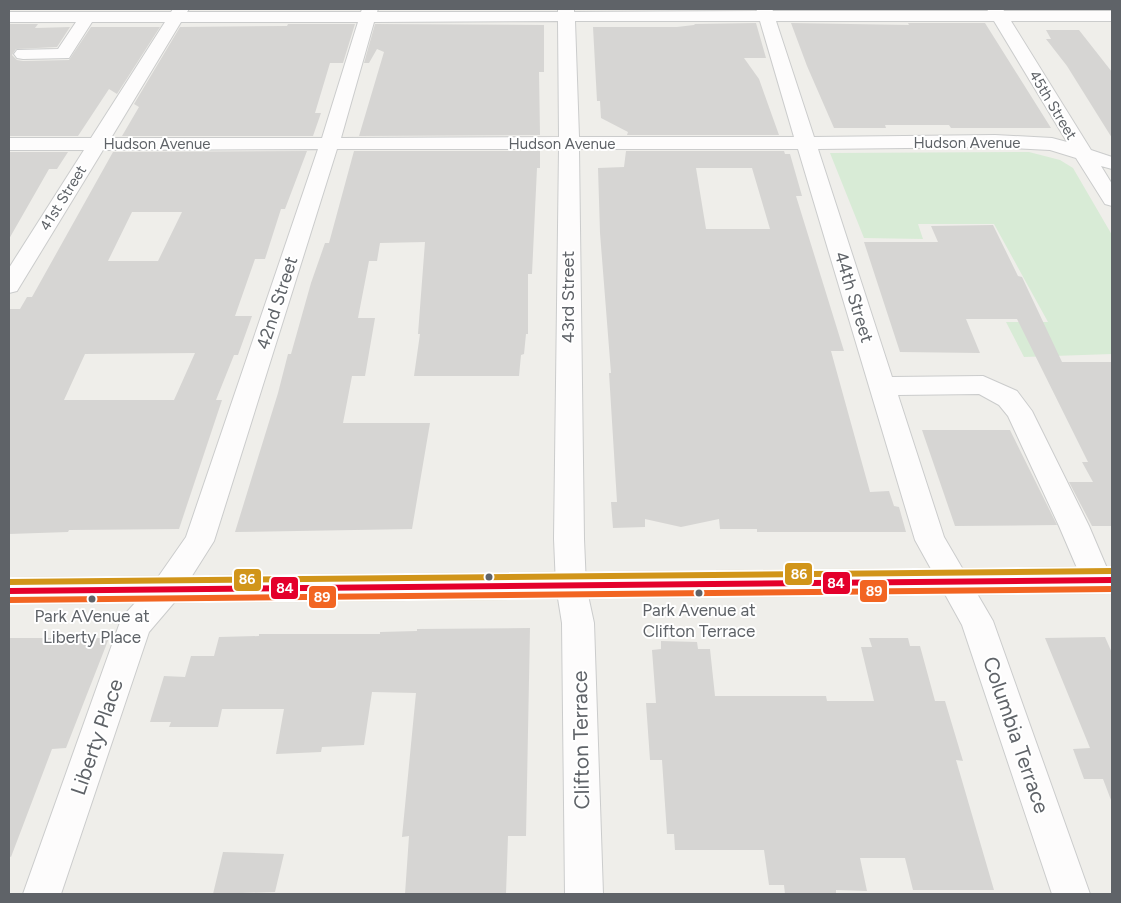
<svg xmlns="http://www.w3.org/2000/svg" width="1121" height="903" font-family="Figtree,sans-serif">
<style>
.green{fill:#d8ebd6}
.building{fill:#d6d5d3;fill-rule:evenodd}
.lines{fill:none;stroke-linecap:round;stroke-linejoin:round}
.minor-casing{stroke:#cbcccc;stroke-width:2}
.major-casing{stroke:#d7ceb8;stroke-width:2}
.minor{fill:#fdfcfc;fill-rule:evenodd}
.major{fill:#f4f2e9;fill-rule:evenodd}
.bus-1-casing{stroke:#fff;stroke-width:4}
.bus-2-casing{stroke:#fff;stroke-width:4}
.bus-3-casing{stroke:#fff;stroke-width:4}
.bus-1{fill:#e4002b;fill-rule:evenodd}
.bus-2{fill:#f26522;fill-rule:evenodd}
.bus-3{fill:#d1951a;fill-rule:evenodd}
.bus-dot{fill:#5f6368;stroke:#fff;stroke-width:2}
.labels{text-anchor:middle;stroke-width:4;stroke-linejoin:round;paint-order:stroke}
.far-street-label{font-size:15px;fill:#5f6368;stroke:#fff}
.bus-label{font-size:17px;fill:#5f6368;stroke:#fff}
.street-label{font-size:18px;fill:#5f6368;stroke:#fff}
.near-street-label{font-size:21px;fill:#5f6368;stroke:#fff}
.line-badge{stroke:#fff;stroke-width:2}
.badge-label{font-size:14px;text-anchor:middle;font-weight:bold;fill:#fff}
</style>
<rect width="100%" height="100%" fill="#efeeea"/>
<!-- green -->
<path class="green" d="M1029,152L1060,160L1073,168L1112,235V354L1024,357L1006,322H1048L994,224H918L923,239L864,238L830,153Z"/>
<!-- building -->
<path class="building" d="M756,23L766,58H744L759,79L779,135H627L628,132L601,118L600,101H597L593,27H677L694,25L695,24Z
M791,23L909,25L908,23H985L1051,128H951L949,125H885L886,128H834L807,66Z
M9,24H38L35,28L70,27L57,47L16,49L12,55L17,60L23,61L69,60L91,27H160L117,94L109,89L78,136H9Z
M288,24H355L343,63H330L315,113H321L313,136H122L139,107L134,104L180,27L287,26Z
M375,24L544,25V72H539L540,135L359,136L384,52L377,49L369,63H364Z
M1046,30H1079L1112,72V138L1067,66L1046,39H1051Z
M307,151L285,209H281L265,259H255L235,316H252L238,355H234L216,400H222L179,529L69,530L68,532L9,534V309H20L27,297H32L113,152ZM132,212H182L158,261H108ZM195,353L174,400H64L85,354Z
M354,151H540V168H537L532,274H528V334H526L524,354L521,355L519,376H414L420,334H418L425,242L380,243L377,261H369L358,318H375L365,376H352L343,423H430L412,529L235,532L278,393L288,354H291L311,283L325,243H329Z
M626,151H784L785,154H790L802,196H796L844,351H831L870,492L889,491L894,506L899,507L906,532H757V529H720L719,519L681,527L645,519V527L613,528L611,502H617L609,373H611L600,233L598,168L624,167ZM696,168H752L770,229H706Z
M9,152H68L57,169H49L9,239Z
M993,225L1018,276L1022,277L1062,362H1112V526H1092L1069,482H1093L1082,462H1088L1017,319H966L980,353L900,352L864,242H938L931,226Z
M922,430H1010L1057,525L955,526Z
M530,628L526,836H508L506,894H405L409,836L402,837L416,693L372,692L364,745L322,747L321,752L276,754L284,709H222L218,727H169L171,722H150L164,676L185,677L191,656H214L219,637L259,636V634H380V632L417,631V629Z
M1105,637L1112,653L1111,800L1103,779H1084L1073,749L1090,748L1045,638Z
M9,638H109L66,748L52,749L11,857L9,856Z
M869,638H908L910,646H920L935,701H945L963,761L956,760L994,890H913L905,858H860L867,891L836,890V894H785L784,885H769L764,850H675L674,834H667L662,760H650L646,703H656L652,650L661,649V641L697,642L698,649H710L715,696H826L827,701H874L861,647H872Z
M223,852L284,854L275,892L213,894Z"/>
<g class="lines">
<defs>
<path id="minor" d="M173,9H189L187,12H361L362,9H378L377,12H558V9H574V12L757,11L756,9H772L773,11H988L987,9H1003L1004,11H1112V21H1011L1091,150L1112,157V169L1101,166L1112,184V206L1105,204L1076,158L1050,150L995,147L818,149L892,377L983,376L1017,391L1032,411L1089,526L1112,580L1108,589L1097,593L1086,589L1059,526L1008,416L999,405L979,394L898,395L944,537L993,621L1090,894H1052L962,625L915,540L798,149H579L584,539L586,586L594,623L603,894H565L562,623L556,586L554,539L559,149H337L214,541L178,598L149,632L61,894H23L119,625L124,615L156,580L186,537L318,149L103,150L17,291L9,293V268L84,150H9V138H91L165,22H92L69,58L23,59L17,58L14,54L17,50L58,49L76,22H9V12H171ZM558,21L559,137L341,138L374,22ZM575,21H760L794,137H579ZM776,21H994L1067,142L1052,138L995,135L814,137ZM181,22H358L322,138H111Z"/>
<path id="major" d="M1112,567V593L9,604V578Z"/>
</defs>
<!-- minor casing -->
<use href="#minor" class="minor-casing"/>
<!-- major casing -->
<use href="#major" class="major-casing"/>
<!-- minor -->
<use href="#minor" class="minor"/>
<!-- major -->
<use href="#major" class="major"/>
<defs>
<path id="bus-1" d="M1112,577V583L9,594V588Z"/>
<path id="bus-2" d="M1112,586V592L9,603V597Z"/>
<path id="bus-3" d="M1112,568V574L9,585V579Z"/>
</defs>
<!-- bus-1 casing -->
<use href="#bus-1" class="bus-1-casing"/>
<!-- bus-2 casing -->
<use href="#bus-2" class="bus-2-casing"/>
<!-- bus-3 casing -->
<use href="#bus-3" class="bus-3-casing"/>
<!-- bus-1 -->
<use href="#bus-1" class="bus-1"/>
<!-- bus-2 -->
<use href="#bus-2" class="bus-2"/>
<!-- bus-3 -->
<use href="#bus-3" class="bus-3"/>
</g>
<!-- markers -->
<g class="bus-dot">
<circle cx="489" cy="577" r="4.5"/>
<circle cx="699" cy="593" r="4.5"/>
<circle cx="92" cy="599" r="4.5"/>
</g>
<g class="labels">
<!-- far-street labels -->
<g class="far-street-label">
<text transform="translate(1053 105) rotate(59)" y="5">45th Street</text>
<text x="967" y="148">Hudson Avenue</text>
<text x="157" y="149">Hudson Avenue</text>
<text x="562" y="149">Hudson Avenue</text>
<text transform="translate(63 198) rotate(-58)" y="5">41st Street</text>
</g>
<!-- bus labels -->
<g class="bus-label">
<text x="699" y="616">Park Avenue at<tspan x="699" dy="21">Clifton Terrace</tspan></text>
<text x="92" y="622">Park AVenue at<tspan x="92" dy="21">Liberty Place</tspan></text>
</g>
<!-- street labels -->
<g class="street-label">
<text transform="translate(568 297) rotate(-90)" y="6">43rd Street</text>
<text transform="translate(854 297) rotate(73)" y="6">44th Street</text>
<text transform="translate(277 303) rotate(-72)" y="6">42nd Street</text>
</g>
<!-- near-street labels -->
<g class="near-street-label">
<text transform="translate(1016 735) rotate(71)" y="7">Columbia Terrace</text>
<text transform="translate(97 737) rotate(-71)" y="7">Liberty Place</text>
<text transform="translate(581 740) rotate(-91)" y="7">Clifton Terrace</text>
</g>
</g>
<g class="line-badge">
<rect x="784" y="562" width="29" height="24" rx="5" fill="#d1951a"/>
<rect x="233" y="568" width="29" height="24" rx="5" fill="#d1951a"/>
<rect x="822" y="571" width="29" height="24" rx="5" fill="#e4002b"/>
<rect x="270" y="576" width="29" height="24" rx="5" fill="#e4002b"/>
<rect x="859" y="579" width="29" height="24" rx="5" fill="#f26522"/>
<rect x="308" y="585" width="29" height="24" rx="5" fill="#f26522"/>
</g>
<g class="badge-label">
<text x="799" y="579">86</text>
<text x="247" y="584">86</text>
<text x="836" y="588">84</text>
<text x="285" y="593">84</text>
<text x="874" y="596">89</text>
<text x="322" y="602">89</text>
</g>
<!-- border -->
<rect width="1121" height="903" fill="none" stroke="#5f6368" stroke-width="20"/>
</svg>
